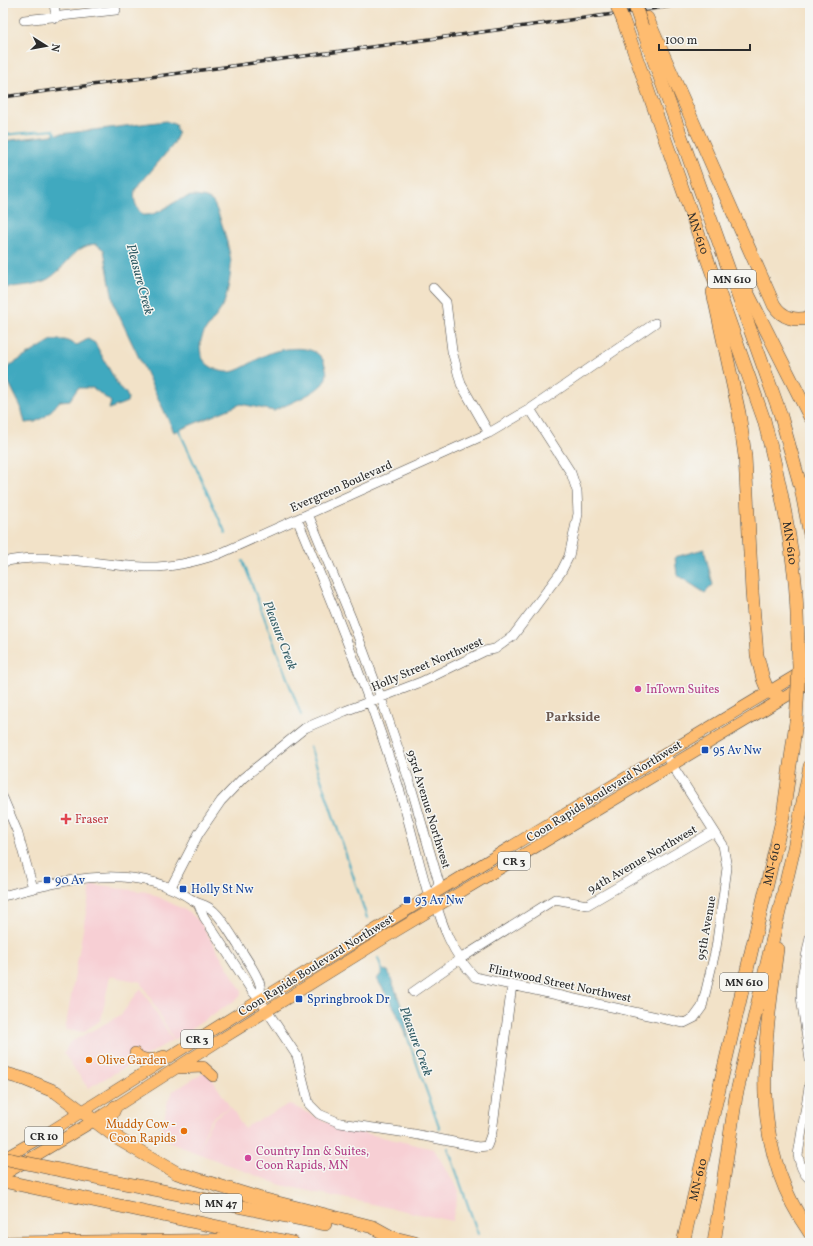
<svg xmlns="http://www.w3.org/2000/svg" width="813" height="1246" font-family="Vollkorn,serif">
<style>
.built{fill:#f7cfd4}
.water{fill:#3fa9bf;stroke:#356a75}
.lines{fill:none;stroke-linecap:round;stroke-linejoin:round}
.stream{stroke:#3fa9bf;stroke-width:2}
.minor-casing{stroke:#494643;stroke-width:10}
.major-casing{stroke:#494643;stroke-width:12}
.highway-casing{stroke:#494643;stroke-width:14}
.minor{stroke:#fff;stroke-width:9}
.major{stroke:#febc70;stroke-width:11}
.highway{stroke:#febc70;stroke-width:13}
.rail-casing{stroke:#2b2b2b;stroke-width:3.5}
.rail{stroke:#f6f6f2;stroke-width:2;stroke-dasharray:6;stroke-linecap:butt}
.highway-bridge-casing{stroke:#494643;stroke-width:14;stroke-linecap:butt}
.highway-bridge{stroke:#febc70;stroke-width:13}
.hotel-dot{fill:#d1479c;stroke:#f6f6f2;stroke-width:1.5}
.transit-dot{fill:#1a4fb4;stroke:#f6f6f2;stroke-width:1.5}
.health-dot{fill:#e0444e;stroke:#f6f6f2;stroke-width:1.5}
.food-dot{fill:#e8710a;stroke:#f6f6f2;stroke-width:1.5}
.labels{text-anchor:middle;stroke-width:3;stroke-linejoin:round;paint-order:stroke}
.shield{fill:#f6f6f2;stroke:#686867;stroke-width:1}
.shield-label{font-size:11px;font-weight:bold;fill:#2b2b2b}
.street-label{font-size:12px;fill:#2b2b2b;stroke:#f6f6f2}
.hotel-label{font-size:12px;fill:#b23c85;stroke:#f6f6f2;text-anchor:start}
.transit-label{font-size:12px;fill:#164399;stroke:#f6f6f2;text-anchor:start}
.health-label{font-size:12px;fill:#be3a42;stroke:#f6f6f2;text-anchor:start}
.food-label{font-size:12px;fill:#c56008;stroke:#f6f6f2;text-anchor:start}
.water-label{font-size:13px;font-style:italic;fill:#335d66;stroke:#f6f6f2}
.neighbourhood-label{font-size:13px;font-weight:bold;fill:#6a5850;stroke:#f6f6f2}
</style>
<rect width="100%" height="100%" fill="#f6f6f2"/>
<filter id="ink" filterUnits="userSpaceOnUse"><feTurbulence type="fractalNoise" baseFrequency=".025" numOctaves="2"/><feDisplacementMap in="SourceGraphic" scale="8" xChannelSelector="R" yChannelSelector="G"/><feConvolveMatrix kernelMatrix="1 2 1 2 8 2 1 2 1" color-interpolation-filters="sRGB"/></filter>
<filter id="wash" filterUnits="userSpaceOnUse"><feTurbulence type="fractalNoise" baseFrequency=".012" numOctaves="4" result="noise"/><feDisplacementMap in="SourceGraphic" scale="16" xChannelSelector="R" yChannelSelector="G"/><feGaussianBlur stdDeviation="0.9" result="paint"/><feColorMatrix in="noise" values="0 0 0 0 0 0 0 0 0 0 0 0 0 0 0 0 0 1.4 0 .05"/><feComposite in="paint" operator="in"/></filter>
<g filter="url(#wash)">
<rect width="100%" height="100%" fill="#f2e2c8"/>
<!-- built -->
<path class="built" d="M91,885L148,892L189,912L200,922L242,991L240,997L174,1040L141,982L110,976L101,1020L83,1032L65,1030Z
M141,988L173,1040L88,1088L64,1054L69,1043L121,1015Z
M207,1071L230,1107L214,1116L208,1125L197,1153L160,1138L168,1100L173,1091Z
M289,1104L338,1127L434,1149L459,1191L452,1221L281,1185L197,1153L209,1126L215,1117L231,1107L244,1128Z"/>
<!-- water -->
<path class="water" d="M166,121L176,125L178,134L173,145L135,190C133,201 136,206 142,215C164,217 178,191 201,197C204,197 209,199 212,201C219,209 231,253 231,264C231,275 228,290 225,300C220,319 195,331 201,354C203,365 219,373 230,372C242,371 262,354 276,351C294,347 320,345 325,365C327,371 328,376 324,382C316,394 287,404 274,411L241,404L174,432L114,305L104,250L96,244C72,246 68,267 48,279C36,286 17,286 3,288V141Z
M88,339L95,343L120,389L126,392L128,398L127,402L109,409L111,402L93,388H78L70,400L60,401L46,416L35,422L25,423L21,407L8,381L6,372L9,366L52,340H65L77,345Z
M704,549L713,585L705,593L677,575L675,557Z
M384,970L388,971C394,987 409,1021 407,1037H406L396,1011L377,979Z"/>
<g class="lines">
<!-- stream -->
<path class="stream" d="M3,135L53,130L56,135
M178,428L226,534
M243,561L301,715
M310,746L367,918
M378,958L383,972
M407,1036L440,1129
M448,1148L478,1234"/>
</g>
</g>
<g filter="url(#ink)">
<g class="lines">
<defs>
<path id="minor" d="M54,3L56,18
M24,20L116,10
M433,288L446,302L452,351L461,384L489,433
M308,514L352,620L381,698L410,783L439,883L433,894
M297,519C334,607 370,696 399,788C409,821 417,856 427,890L433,894
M3,562C48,551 98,566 144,567C169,568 195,562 219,554L489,433L530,409L655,323
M3,798L17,831L33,888
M171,887L199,833L221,801L243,778L305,728L345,711L421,682L485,651L495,649L513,636L561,572L569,556L578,514L577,491L571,473L530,409
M433,894C442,925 452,954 475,977L684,1023L694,1018L702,1007L716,948L727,868L723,845L665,754
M3,896C67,879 135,861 194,901C199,904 203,904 208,907C219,912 231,935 238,945C243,954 259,976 260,985C261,989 260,995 260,1000
M198,903L204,917L252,991L260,1000L297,1056L309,1104L319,1114L340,1123L414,1134L478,1147L487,1146L492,1132L512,985
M810,937L802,977L801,997L810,1060
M413,992L460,959L555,899L587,905L714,831
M810,1081L798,1155C800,1164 802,1173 810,1179"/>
<path id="major" d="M135,1053C142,1062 154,1060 164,1056
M179,1068L203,1067L213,1076
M3,1159L43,1136L260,1000L525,838L810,667
M3,1175L95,1120L220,1040L391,934L810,682"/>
<g id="highway">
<path d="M647,18L774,305C782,318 796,322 810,317"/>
<path id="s1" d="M623,20L764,420C777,470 788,520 794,572C797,595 797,618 798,642"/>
<path d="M642,27L780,413L801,488L810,535"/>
<path d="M744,286L810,417"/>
<path d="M713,292L739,413L745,456L752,592L757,655L763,679L768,691L781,698"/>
<path d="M777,949C764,1051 747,1143 810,1233"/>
<path d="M3,1073L24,1079L56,1092L120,1140L177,1173L258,1198L373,1227L393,1238"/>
<path d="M115,1107L111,1116L110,1127L116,1135"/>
<path d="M50,1168L325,1224"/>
<path d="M3,1181L293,1243"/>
<path d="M386,1236L415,1243"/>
<path d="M3,1243L253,1240"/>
<path id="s2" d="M683,1243L783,816L796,722"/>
<path d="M714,1243L736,1096L794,848L810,766"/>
</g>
</defs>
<!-- minor casing -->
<use href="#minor" class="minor-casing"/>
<!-- major casing -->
<use href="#major" class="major-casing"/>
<!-- highway casing -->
<use href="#highway" class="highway-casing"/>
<!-- minor -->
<use href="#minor" class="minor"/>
<!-- major -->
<use href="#major" class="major"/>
<!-- highway -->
<use href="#highway" class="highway"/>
<defs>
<path id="rail" d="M3,97L695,3"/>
</defs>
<!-- rail casing -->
<use href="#rail" class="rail-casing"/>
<!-- rail -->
<use href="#rail" class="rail"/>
<defs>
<path id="highway-bridge" d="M634,3L642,27
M617,6L623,20
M796,722L799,667L798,642
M3,1158L50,1168"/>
</defs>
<!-- highway-bridge casing -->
<use href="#highway-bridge" class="highway-bridge-casing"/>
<!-- highway-bridge -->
<use href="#highway-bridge" class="highway-bridge"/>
</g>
</g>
<!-- markers -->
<g class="hotel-dot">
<circle cx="638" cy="689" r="4"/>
<circle cx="248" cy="1158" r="4"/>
</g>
<g class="transit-dot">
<rect x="701" y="746" width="8" height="8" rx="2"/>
<rect x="43" y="876" width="8" height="8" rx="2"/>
<rect x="179" y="885" width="8" height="8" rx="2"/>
<rect x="403" y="896" width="8" height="8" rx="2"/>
<rect x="295" y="995" width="8" height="8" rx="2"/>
</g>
<path class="health-dot" d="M64 813h4v4h4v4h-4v4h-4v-4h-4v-4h4z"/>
<g class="food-dot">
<circle cx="89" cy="1060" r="4"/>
<circle cx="184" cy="1131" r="4"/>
</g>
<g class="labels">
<!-- shield labels -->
<g class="shield">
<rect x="708" y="270" width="48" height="18" rx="3"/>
<rect x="498" y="852" width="32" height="18" rx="3"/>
<rect x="720" y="973" width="48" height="18" rx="3"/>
<rect x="181" y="1030" width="32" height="18" rx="3"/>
<rect x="25" y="1127" width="38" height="18" rx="3"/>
<rect x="200" y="1194" width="42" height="18" rx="3"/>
</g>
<g class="shield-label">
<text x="732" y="283">MN 610</text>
<text x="514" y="865">CR 3</text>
<text x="744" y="986">MN 610</text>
<text x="197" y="1043">CR 3</text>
<text x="44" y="1140">CR 10</text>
<text x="221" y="1207">MN 47</text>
</g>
<!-- street labels -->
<g class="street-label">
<text dy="4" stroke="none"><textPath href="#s1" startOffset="226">MN-610</textPath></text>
<text transform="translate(341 486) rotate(-24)" y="4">Evergreen Boulevard</text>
<text dy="4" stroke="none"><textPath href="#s1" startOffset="550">MN-610</textPath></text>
<text transform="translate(427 664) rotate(-23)" y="4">Holly Street Northwest</text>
<text transform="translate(604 791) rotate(-32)" y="4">Coon Rapids Boulevard Northwest</text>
<text transform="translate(429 809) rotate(73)" y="4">93rd Avenue Northwest</text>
<text transform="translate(642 859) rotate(-30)" y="4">94th Avenue Northwest</text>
<text dy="4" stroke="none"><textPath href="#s2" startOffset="389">MN-610</textPath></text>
<text transform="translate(706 928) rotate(-80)" y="4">95th Avenue</text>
<text transform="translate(316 965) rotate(-32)" y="4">Coon Rapids Boulevard Northwest</text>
<text transform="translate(560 983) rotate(12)" y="4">Flintwood Street Northwest</text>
<text dy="4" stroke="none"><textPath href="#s2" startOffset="65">MN-610</textPath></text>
</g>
<!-- hotel labels -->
<g class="hotel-label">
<text x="646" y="693">InTown Suites</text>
<text x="256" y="1155">Country Inn &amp; Suites,<tspan x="256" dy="14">Coon Rapids, MN</tspan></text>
</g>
<!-- transit labels -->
<g class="transit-label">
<text x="713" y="754">95 Av Nw</text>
<text x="55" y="884">90 Av</text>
<text x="191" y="893">Holly St Nw</text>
<text x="415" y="904">93 Av Nw</text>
<text x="307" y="1003">Springbrook Dr</text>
</g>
<!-- health labels -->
<g class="health-label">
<text x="75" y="823">Fraser</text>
</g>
<!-- food labels -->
<g class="food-label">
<text x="97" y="1064">Olive Garden</text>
<text x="176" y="1128" text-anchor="end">Muddy Cow -<tspan x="176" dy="14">Coon Rapids</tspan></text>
</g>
<!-- water labels -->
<g class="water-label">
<text transform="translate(141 279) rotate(75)" y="5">Pleasure Creek</text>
<text transform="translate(281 635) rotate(69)" y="5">Pleasure Creek</text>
<text transform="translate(417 1041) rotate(70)" y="5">Pleasure Creek</text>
</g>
<!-- neighbourhood labels -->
<g class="neighbourhood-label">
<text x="573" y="721">Parkside</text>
</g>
</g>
<!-- margin -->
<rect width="813" height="1246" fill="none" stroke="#f6f6f2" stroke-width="16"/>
<!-- north arrow -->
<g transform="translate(46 46) rotate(101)" stroke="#f6f6f2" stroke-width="3" paint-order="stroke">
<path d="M0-3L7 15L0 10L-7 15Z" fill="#2b2b2b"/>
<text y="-6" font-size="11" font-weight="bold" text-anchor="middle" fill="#2b2b2b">N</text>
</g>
<!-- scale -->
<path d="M659 44v6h91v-6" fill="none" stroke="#2b2b2b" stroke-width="2"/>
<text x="665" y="44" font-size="12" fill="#2b2b2b" stroke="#f6f6f2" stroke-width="3" paint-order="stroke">100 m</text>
</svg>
